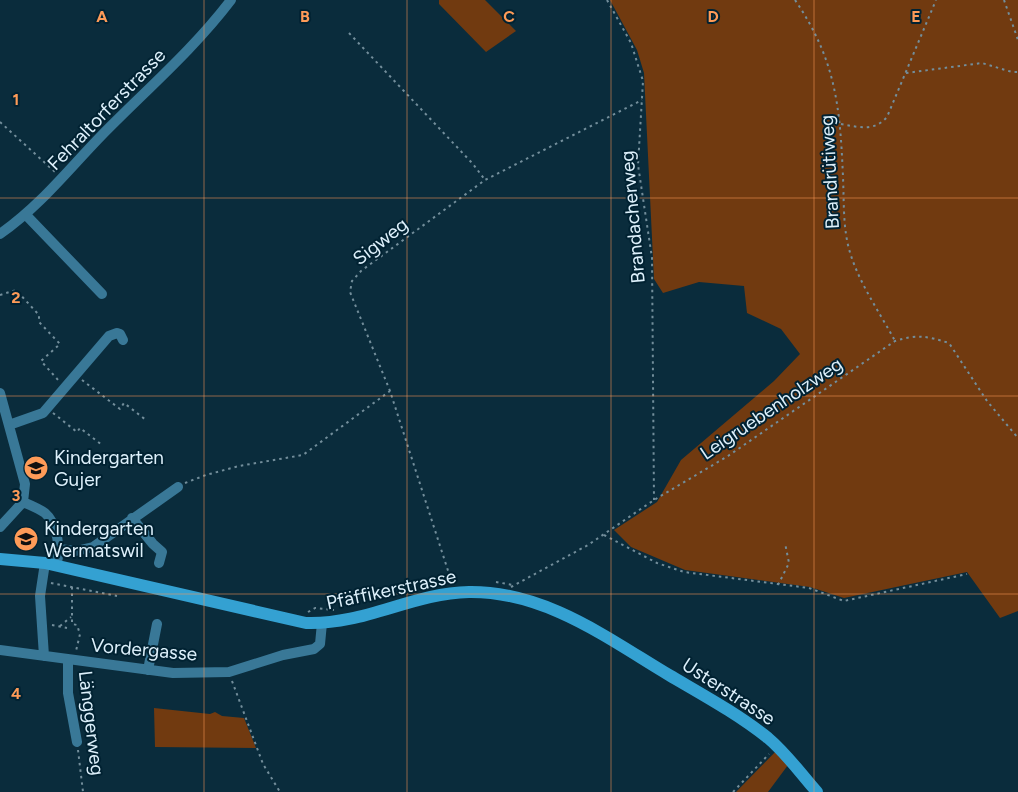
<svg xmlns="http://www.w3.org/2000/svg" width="1018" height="792" font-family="Figtree,sans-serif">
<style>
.green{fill:#713a10}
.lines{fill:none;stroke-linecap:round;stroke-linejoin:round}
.path{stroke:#738e9b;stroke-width:2;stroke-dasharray:2.5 4;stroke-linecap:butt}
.minor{stroke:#397897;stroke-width:10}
.major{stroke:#34a1d2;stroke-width:12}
.grid{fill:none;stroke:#fe9b58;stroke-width:1;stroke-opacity:0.55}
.labels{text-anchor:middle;stroke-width:4;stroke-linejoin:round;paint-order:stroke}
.street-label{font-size:19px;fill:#ddf0fb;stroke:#012232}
.poi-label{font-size:19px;fill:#ddf0fb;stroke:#012232;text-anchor:start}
.grid-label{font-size:16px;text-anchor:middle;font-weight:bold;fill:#fe9b58;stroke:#012232;stroke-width:4;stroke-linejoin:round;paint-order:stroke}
</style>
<rect width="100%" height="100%" fill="#0a2c3c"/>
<!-- green -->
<path class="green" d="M439,0H485L516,31L486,52L439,4Z
M610,0H1018V611L1000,618L967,572L844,598L810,587L685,570L631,547L614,530L657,502L681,460L774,381L800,354L781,329L747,313L744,286L699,282L663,293L654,279L644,73L637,50Z
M154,708L210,714L215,712L222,716L244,718L256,748L155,747Z
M779,748L791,761L768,792H736Z"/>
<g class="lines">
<!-- path -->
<path class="path" d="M607,0L631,43L643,81L638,165L652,258L654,500
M795,0C836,60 840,107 843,177C844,200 843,223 848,245C856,279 879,311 895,341
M1004,0L1018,40
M349,33L473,164L485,180
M906,73L982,63L1012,72H1018
M0,122L55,172
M841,124C858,127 874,132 887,117L936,0
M0,295L16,290L39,315V322L60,344L41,361L59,381
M82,380L120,409L124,403L146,420
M53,413L77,432L80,428L102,445
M185,483L206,475L239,466L303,455L390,391
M604,535L657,563L684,572L809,588L844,601L967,574
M496,582L513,585
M51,583L117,596
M452,583L390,391L350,292L352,281L361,271L485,180L642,100
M778,585L789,563L785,543
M72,587V624L77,625L80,634L76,651
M511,587L588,545L654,500L728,456L895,341C918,334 926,336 949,343L987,401L1018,438
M308,612L315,608L334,610
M52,625L67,628
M60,626L71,617
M232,681L263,764L280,792
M78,750L83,792
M733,792L769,754"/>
<!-- minor -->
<path class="minor" d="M26,215L102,294
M0,234C40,206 68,170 101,136C145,91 193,50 231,0
M0,393L25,484L23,502L0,527
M9,425L43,413L109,336L117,333L120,334L123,340
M23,502C30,505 38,508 45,513C58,524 61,551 56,566
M132,518L153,544L162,552L159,563
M59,549L76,551L93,547L178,487
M0,650L173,673L229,672L283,655L314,649L320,644L322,623
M44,656L40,596L45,563
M68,659V693L77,742
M148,670L157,624"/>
<!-- major -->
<path class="major" d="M0,559L45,563L306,623C365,625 412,593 469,592C545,591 607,638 669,675C703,695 738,714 768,738C787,754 801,774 817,792"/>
</g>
<!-- grid -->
<path class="grid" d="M204,0V792M407,0V792M611,0V792M814,0V792M0,198H1018M0,396H1018M0,594H1018"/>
<!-- icons -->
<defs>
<symbol id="school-disc" viewBox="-11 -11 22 22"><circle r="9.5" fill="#fe9b58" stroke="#012232"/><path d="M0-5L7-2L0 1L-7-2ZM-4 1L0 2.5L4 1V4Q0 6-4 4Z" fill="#111"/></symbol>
</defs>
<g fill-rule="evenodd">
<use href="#school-disc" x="22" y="454" width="28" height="28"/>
<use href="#school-disc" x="12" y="525" width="28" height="28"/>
</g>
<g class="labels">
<!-- street labels -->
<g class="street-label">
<text transform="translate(106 109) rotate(-46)" y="7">Fehraltorferstrasse</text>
<text transform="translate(829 172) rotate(-93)" y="7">Brandrütiweg</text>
<text transform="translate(632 217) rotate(-95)" y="7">Brandacherweg</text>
<text transform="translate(380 241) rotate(-38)" y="7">Sigweg</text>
<text transform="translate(771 408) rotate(-34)" y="7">Leigruebenholzweg</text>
<text transform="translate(391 589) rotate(-12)" y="7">Pfäffikerstrasse</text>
<text transform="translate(144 649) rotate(5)" y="7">Vordergasse</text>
<text transform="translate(729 691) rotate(33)" y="7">Usterstrasse</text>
<text transform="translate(92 723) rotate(83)" y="7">Länggerweg</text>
</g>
<!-- poi labels -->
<g class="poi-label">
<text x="54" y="464">Kindergarten<tspan x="54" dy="22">Gujer</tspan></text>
<text x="44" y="535">Kindergarten<tspan x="44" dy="22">Wermatswil</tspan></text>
</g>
</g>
<g class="grid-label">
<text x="102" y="22">A</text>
<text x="305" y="22">B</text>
<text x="509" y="22">C</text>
<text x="713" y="22">D</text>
<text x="916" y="22">E</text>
<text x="16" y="105">1</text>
<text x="16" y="303">2</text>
<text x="16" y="501">3</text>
<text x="16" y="699">4</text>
</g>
</svg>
